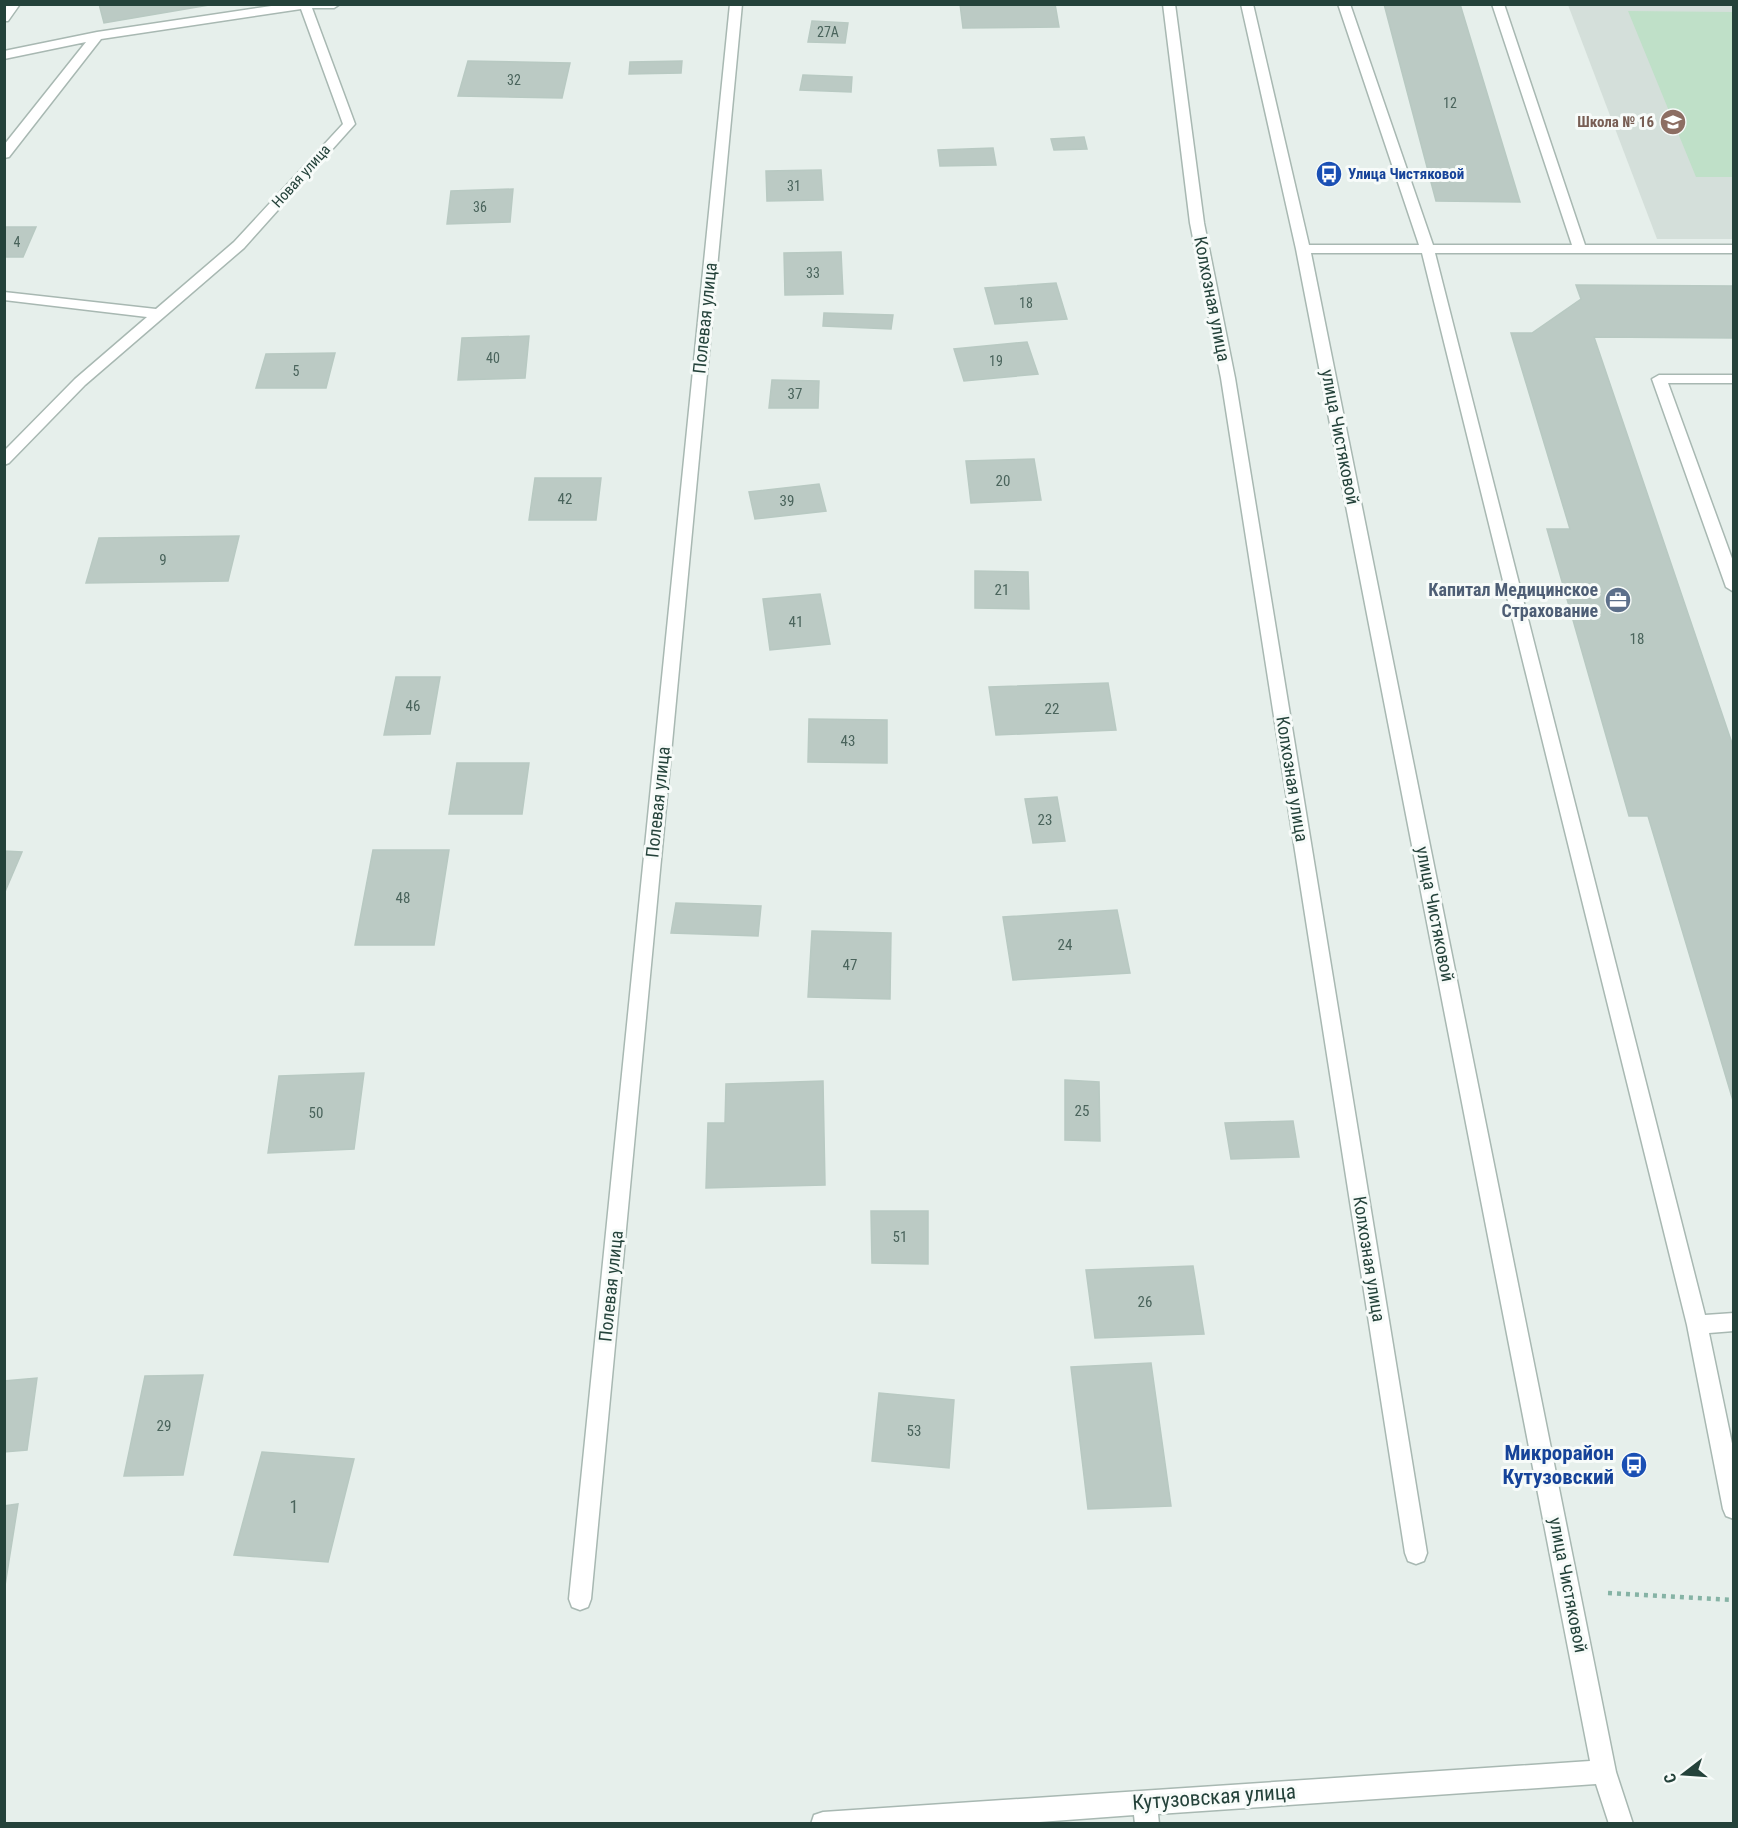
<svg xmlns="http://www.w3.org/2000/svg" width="1738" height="1828" font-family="'Roboto Condensed',sans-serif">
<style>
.built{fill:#d4dfda}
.green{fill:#bfe0c8}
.building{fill:#bbcac4;stroke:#b8c9c2;stroke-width:1.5}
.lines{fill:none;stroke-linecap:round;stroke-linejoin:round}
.minor-casing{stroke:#a8b8b2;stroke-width:3}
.path{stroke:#86b3a5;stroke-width:4.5;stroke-dasharray:4 5;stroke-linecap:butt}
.minor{fill:#fff;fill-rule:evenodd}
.labels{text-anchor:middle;stroke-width:6;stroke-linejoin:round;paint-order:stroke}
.far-number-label{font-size:14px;fill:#4a645c}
.far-education-label{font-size:15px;font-weight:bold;fill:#785e54;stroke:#f7fbf9;text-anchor:end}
.far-transit-label{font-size:15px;font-weight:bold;fill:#164399;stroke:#f7fbf9;text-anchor:start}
.far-street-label{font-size:15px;fill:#24423a;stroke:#f7fbf9}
.number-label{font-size:15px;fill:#4a645c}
.street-label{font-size:18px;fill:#24423a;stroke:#f7fbf9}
.service-label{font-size:18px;font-weight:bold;fill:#4e5e75;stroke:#f7fbf9;text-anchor:end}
.near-number-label{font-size:18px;fill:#4a645c}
.near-transit-label{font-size:21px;font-weight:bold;fill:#164399;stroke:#f7fbf9;text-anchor:end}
.near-street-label{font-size:21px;fill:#24423a;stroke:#f7fbf9}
</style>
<rect width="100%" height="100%" fill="#e6efeb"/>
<!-- built -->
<path class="built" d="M1568,5H1733V239H1657Z"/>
<!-- green -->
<path class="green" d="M1628,11L1733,12V177H1696Z"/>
<!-- building -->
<path class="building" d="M99,4H215L104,23Z
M960,4H1055L1059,27L963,28Z
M1384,4H1460L1520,202L1436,201Z
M812,21L848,23L845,43L808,42Z
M468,61L570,63L562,98L458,96Z
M682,61L681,73L629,74L630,62Z
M803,75L852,77L851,92L800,90Z
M1084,137L1087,149L1054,150L1051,139Z
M993,148L996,165L940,166L938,150Z
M821,170L823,200L767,201L766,171Z
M513,189L510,222L447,224L451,191Z
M4,227H36L23,257H4Z
M841,252L843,294L785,295L784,253Z
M1056,283L1067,319L995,324L985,288Z
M1576,285L1734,286V338L1594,337L1734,749V1104L1648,816H1629L1547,529H1570L1511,333H1532L1581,299Z
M824,313L893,315L891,329L823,326Z
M529,336L525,378L458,380L462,338Z
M1027,342L1038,374L964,381L954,349Z
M335,353L326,388H256L266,354Z
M772,380L819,381L818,408H769Z
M1034,459L1041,500L971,503L966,461Z
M535,478H601L596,520H529Z
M819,484L826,511L755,519L749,492Z
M239,536L228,581L86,583L99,538Z
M975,571L1028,572L1029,609L975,608Z
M820,594L830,644L770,650L763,599Z
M396,677H440L430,734L384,735Z
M1108,683L1116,730L996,735L989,687Z
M809,719L887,720V763L808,762Z
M457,763H529L522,814H449Z
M1057,797L1065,841L1033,843L1025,799Z
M373,850H449L434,945H355Z
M4,851L22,852L4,894Z
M676,903L761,906L758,936L671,933Z
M1117,910L1130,973L1013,980L1003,917Z
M812,931L891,933L890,999L808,997Z
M364,1073L354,1149L268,1153L279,1076Z
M1065,1080L1099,1082L1100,1141L1065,1140Z
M823,1081L825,1185L706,1188L708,1123H725L726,1084Z
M1293,1121L1299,1157L1231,1159L1225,1123Z
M871,1211H928V1264L872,1263Z
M1193,1266L1204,1334L1095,1338L1086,1270Z
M1151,1363L1171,1506L1088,1509L1071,1367Z
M203,1375L183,1475L124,1476L145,1376Z
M37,1378L27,1450L4,1452V1381Z
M879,1393L954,1400L949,1468L872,1461Z
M262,1452L354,1459L328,1562L234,1555Z
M18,1504L4,1592V1506Z"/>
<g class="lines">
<defs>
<path id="minor" d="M8,4H20L8,21H4V9Z
M285,4H340L334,8H312L355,124L244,248L85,385L9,463L4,465V451L75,379L147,317L4,300V292L156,309L234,242L343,124L301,9L101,39L9,157L4,158V145L86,42L4,59V51L97,32Z
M730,4H742L591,1599L588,1607L580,1610L572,1607L569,1599Z
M1163,4H1175L1204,223L1235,378L1427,1553L1424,1561L1416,1564L1408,1561L1405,1553L1221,378L1190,223Z
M1241,4H1253L1309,245H1419L1338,4H1350L1433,245H1572L1492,4H1504L1585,245H1734V253H1435L1705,1315L1734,1313V1331L1709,1333L1734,1453V1519L1726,1516L1723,1509L1687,1325L1422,253H1311L1616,1772L1633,1824H1609L1596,1784L1158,1814L1159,1824H1135L1134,1815L1012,1824H811L814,1815L823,1812L1590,1761L1296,249Z
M1659,375H1734V383H1668L1734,564V592L1726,587L1652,379Z"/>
</defs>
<!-- minor casing -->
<use href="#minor" class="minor-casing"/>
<!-- path -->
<path class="path" d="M1608,1593L1734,1600"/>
<!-- minor -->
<use href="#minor" class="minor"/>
</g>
<!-- icons -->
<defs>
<symbol id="school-disc" viewBox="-11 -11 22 22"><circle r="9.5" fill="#8d6e63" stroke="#f7fbf9"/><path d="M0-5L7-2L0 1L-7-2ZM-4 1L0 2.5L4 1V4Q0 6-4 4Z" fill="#fff"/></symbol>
<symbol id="bus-disc" viewBox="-11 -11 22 22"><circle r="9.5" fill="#1a4fb4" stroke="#f7fbf9"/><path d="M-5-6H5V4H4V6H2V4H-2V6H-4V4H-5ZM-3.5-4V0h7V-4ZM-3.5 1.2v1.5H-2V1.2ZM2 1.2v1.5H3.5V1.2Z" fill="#fff"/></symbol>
<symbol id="office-disc" viewBox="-11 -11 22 22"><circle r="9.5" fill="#5c6f8a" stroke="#f7fbf9"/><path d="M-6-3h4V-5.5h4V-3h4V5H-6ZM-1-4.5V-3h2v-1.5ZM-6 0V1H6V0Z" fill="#fff"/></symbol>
</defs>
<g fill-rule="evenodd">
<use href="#school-disc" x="1658" y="107" width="30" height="30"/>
<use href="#bus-disc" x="1314" y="159" width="30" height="30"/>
<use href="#office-disc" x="1603" y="585" width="30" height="30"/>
<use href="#bus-disc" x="1619" y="1450" width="30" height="30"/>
</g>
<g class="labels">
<!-- far-number labels -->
<g class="far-number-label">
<text x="828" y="37">27А</text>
<text x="514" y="85">32</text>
<text x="1450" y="108">12</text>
<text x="794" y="191">31</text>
<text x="480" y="212">36</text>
<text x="17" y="247">4</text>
<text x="813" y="278">33</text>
<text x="1026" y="308">18</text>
<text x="493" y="363">40</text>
<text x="996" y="366">19</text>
<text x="296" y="376">5</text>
</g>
<!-- far-education labels -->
<g class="far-education-label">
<text x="1654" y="127">Школа № 16</text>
</g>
<!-- far-transit labels -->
<g class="far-transit-label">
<text x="1348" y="179">Улица Чистяковой</text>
</g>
<!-- far-street labels -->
<g class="far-street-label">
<text transform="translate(301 176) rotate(-48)" y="5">Новая улица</text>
</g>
<!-- number labels -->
<g class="number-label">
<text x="795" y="399">37</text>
<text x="1003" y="486">20</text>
<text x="565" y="504">42</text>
<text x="787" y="506">39</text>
<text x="163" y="565">9</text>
<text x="1002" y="595">21</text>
<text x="796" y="627">41</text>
<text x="1637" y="644">18</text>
<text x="413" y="711">46</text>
<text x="1052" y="714">22</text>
<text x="848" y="746">43</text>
<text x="1045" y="825">23</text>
<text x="403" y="903">48</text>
<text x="1065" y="950">24</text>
<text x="850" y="970">47</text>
<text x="1082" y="1116">25</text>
<text x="316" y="1118">50</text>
<text x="900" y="1242">51</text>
<text x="1145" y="1307">26</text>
<text x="164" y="1431">29</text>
<text x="914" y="1436">53</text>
</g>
<!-- street labels -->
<g class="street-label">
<text transform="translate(1212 299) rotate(79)" y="6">Колхозная улица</text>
<text transform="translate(705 318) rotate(-84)" y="6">Полевая улица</text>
<text transform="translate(1340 437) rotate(79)" y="6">улица Чистяковой</text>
<text transform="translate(1292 779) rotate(81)" y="6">Колхозная улица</text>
<text transform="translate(658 802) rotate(-84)" y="6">Полевая улица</text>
<text transform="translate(1435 914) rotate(79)" y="6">улица Чистяковой</text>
<text transform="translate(1369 1259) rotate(81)" y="6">Колхозная улица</text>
<text transform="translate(611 1286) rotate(-84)" y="6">Полевая улица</text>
<text transform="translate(1568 1585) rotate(79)" y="6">улица Чистяковой</text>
</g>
<!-- service labels -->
<g class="service-label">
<text x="1598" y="596">Капитал Медицинское<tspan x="1598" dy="21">Страхование</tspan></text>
</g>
<!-- near-number labels -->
<g class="near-number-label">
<text x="294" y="1513">1</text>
</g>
<!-- near-transit labels -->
<g class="near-transit-label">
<text x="1614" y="1460">Микрорайон<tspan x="1614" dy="24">Кутузовский</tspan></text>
</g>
<!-- near-street labels -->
<g class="near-street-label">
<text transform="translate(1214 1797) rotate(-4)" y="7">Кутузовская улица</text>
</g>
</g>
<!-- border -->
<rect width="1738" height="1828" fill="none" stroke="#24423a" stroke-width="12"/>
<!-- north arrow -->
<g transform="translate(1684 1774) rotate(253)" stroke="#f7fbf9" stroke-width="4.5" paint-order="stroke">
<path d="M0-4.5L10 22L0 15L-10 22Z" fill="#24423a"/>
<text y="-9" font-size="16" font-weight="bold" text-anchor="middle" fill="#24423a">С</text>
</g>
</svg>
